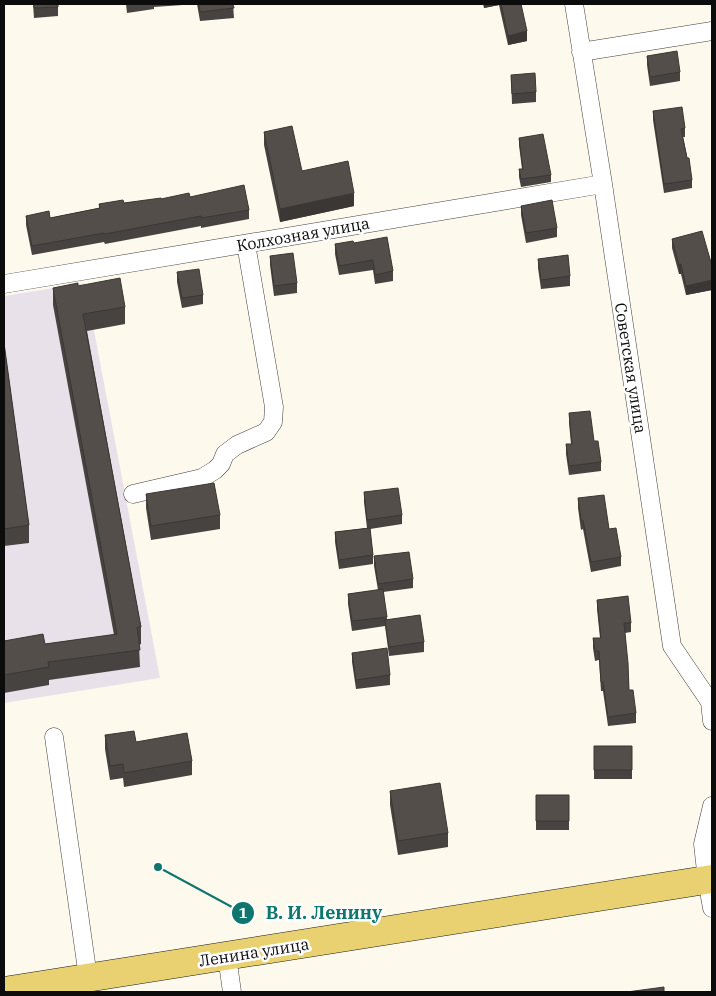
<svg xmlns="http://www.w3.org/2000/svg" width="716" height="996" font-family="'IBM Plex Serif',serif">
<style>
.industrial{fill:#e9e1ea}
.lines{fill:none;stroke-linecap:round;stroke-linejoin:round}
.minor-casing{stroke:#3f3f3f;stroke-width:19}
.primary-casing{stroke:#1d1d1d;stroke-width:29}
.minor{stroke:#fff;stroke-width:18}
.primary{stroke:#e9d171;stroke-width:28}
.wall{fill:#474340}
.shaded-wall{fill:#3a3734}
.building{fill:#534e4a;stroke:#3a3734}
.labels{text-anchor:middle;stroke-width:5;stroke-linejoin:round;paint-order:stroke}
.street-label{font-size:16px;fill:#0c0c0c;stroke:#fff}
.leader{fill:none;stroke:#0f766e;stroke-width:2}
.callout-dot{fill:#0f766e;stroke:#fff;stroke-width:2}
.mark-label{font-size:15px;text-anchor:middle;font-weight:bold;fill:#fff}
.callout-label{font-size:18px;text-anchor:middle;font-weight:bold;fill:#0f766e;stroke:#fff;stroke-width:5;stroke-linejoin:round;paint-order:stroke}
</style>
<rect width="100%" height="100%" fill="#fdfaed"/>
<!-- industrial -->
<path class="industrial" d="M85,283L160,678L4,703V296Z"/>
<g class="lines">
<defs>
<path id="minor" d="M574,4L603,184L672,646L710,702L712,721
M581,52L712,31
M4,284L603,184
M133,494L202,478L215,470L221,464L225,454L237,445L266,432L273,422L274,407L246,244
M54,737L88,977
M712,806L703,844L707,880L712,908
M227,956L232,992"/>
<path id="primary" d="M4,991L712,879"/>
</defs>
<!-- minor casing -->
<use href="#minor" class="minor-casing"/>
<!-- primary casing -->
<use href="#primary" class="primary-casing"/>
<!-- minor -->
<use href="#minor" class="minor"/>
<!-- primary -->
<use href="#primary" class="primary"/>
</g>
<!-- wall -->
<path class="wall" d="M33,4H58V16L34,18Z
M126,4H233L234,18L200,21L197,4L154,7V9L127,13Z
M483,4H521L527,41L508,45L499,5L484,8Z
M647,56L680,72V81L650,86L647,65Z
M511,75L536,92V102L512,104Z
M653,111L685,128V137H683L692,180V188L664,193L653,120Z
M264,132L302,171L354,206L280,222L264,145Z
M519,138L551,175V182L521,187L519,177V169H522L519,145Z
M190,197L249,210V219L201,228V226L105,244L104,242L32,255L26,225V216L50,218L99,208V204L124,203L161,199Z
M521,206L557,228V237L526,243L521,215Z
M672,239L712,266V290L686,295L681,274H679L672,248Z
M354,243L393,271V281L375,284L373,270L339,275L335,254V244Z
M270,256L297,283V293L274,296L270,265Z
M538,259L570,276V286L541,289L538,268Z
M177,272L203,295V304L182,308L177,282Z
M78,286L125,307V324L87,331L141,627V644L139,645L140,667L49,680V685L4,693V641L45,644L114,635L53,305V288Z
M4,343L29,525V543L4,546Z
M569,413L594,441L601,462V471L569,475L566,454V444H571L569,423Z
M364,492L402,515V524L370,529L373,555V564L339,569L335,542V532L367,528L364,502Z
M146,494L220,515V529L151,540L146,508Z
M578,498L609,529L621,557V566L591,572L583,529L581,530L578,508Z
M374,556L413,579V588L383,592L387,619L424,642V652L389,656L385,626L352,631L348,604V594L378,590L374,566Z
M597,600L631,623V632L625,633L629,690L636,713V723L608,726L603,691H601L599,660L595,661L593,648V638H600L597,609Z
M352,653L390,675V685L356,689L352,662Z
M105,735L136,742L192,761V775L124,787L123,778L110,780L105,749Z
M594,746H632V779H594Z
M390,791L448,833V847L398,855L390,805Z
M536,795H569V830H536Z"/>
<!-- shaded-wall -->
<path class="shaded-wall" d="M484,4H499V5L484,8Z
M527,31V41L508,45V36Z
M354,193V206L280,222V209Z
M681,264V274H679V265Z
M712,280V290L686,295V286Z"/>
<!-- building -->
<path class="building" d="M34,4H58V7L34,8Z
M199,4H233L234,8L200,12Z
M501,4H521L527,31L508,36Z
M677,51L680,72L650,77L647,56Z
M535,73L536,92L512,94L511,75Z
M682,107L685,128L681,129L687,158H689L692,180L664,184L653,111Z
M292,126L302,171L348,161L354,193L280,209L264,132Z
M543,134L551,175L521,179L519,169H523L519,138Z
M244,185L249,210L201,218V216L105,234L104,233L32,246L26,216L49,211L50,218L100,208L99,204L123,200L124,203L161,198V199L189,193L190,197Z
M552,200L557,228L526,233L521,206Z
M702,231L712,266V280L686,286L681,264L679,265L672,239Z
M387,237L393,271L375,275L373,260L339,266L335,244L353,241L354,243Z
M293,253L297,283L274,286L270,256Z
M568,255L570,276L541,280L538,259Z
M199,269L203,295L182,298L177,272Z
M120,278L125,307L83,314L141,627H137L140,650L48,662L49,667L4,675V641L43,634L45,644L117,634L53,288L78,283V286Z
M4,343L29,525L4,529Z
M590,411L594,441H598L601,462L569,466L566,444H572L569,413Z
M214,483L220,515L151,526L146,494Z
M398,488L402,515L367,520L364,492Z
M604,495L609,529L616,528L621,557L591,562L583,520H581L578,498Z
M370,528L373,555L339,560L335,532Z
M409,552L413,579L378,584L374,556Z
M383,589L387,617L352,621L348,594Z
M628,596L631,623H624L628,663L629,690H633L636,713L608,717L603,682H601L599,651H595L593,638H601L597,600Z
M420,615L424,642L389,647L385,620Z
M387,648L390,675L356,680L352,653Z
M134,731L136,742L187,733L192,761L124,773L123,764L110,766L105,735Z
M594,746H632V770H594Z
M440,783L448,833L398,841L390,791Z
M536,795H569V821H536Z
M664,987V992H627Z"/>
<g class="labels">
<!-- street labels -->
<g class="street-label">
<text transform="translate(303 234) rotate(-10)" y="6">Колхозная улица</text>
<text transform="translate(631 368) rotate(81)" y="6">Советская улица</text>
<text transform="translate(254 952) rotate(-9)" y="6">Ленина улица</text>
</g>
</g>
<!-- callouts -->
<path class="leader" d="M158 867L243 913"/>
<g class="callout-dot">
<circle cx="158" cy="867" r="5"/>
<circle cx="243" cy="913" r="12"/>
</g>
<g class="mark-label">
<text x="243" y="918">1</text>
</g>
<g class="callout-label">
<text x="324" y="919">В. И. Ленину</text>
</g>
<!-- border -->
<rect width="716" height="996" fill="none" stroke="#0c0c0c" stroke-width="10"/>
</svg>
